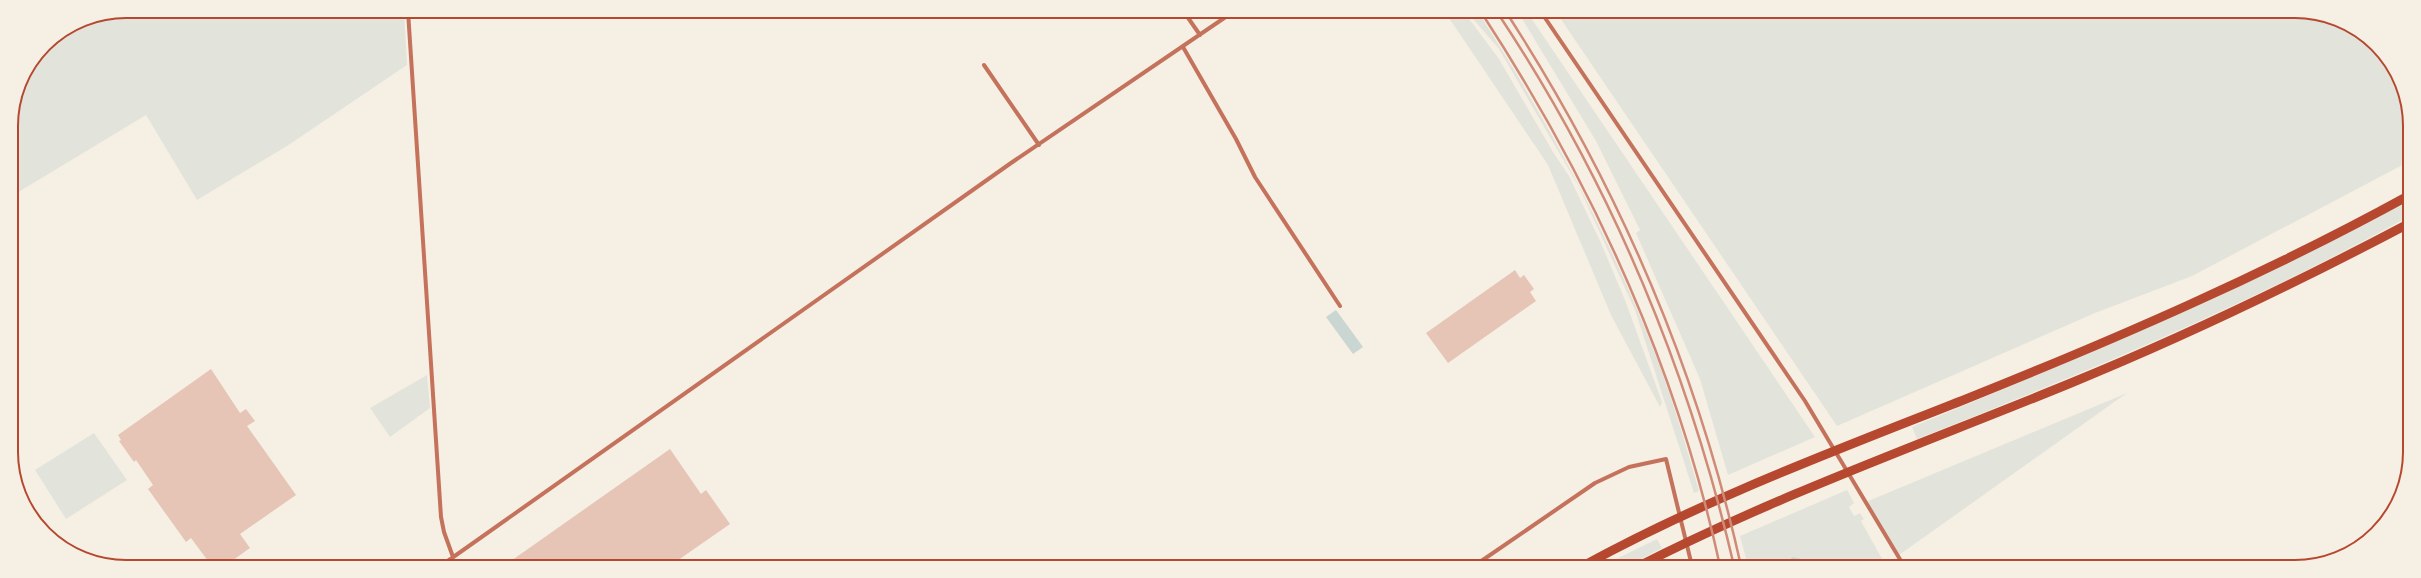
<svg xmlns="http://www.w3.org/2000/svg" width="2421" height="578" font-family="Ubuntu,sans-serif">
<style>
.green{fill:#e2e4dc}
.water{fill:#c9d6d2}
.building{fill:#e6c5b7}
.lines{fill:none;stroke-linecap:round;stroke-linejoin:round}
.minor{stroke:#c5725c;stroke-width:4}
.motorway{stroke:#b5482f;stroke-width:9}
.rail{stroke:#cf8b77;stroke-width:2.5}
.rim{fill:none;stroke:#b5482f;stroke-width:2}
</style>
<rect width="100%" height="100%" fill="#f6efe4"/>
<!-- green -->
<path class="green" d="M126,11H404L407,65L287,146L197,200L146,115L12,196L11,119L20,82L42,49L93,18Z
M1445,12H1464L1499,59L1553,152L1569,176L1601,243L1625,300L1662,402L1660,407L1611,315L1548,165Z
M1467,12H1478C1548,121 1609,235 1656,356C1673,400 1686,446 1699,491L1694,493L1635,310L1579,187L1499,49Z
M1518,12H1527L1815,437L1728,475L1700,379L1636,233L1640,230L1596,141Z
M1556,12L2317,13L2376,45L2408,104V162L2192,276L2095,313L1837,426Z
M2408,201V217C2250,304 2084,373 1917,439L1912,427C2081,358 2247,286 2408,201Z
M427,375L430,408L390,437L370,408Z
M2127,393L1899,555L1866,502Z
M94,433L127,480L66,519L35,470Z
M1847,490L1854,503L1849,507L1854,516L1860,513L1864,519L1861,521L1886,566H1748L1740,536Z
M1657,539L1662,548L1628,566H1602Z"/>
<!-- water -->
<path class="water" d="M1336,310L1363,347L1353,354L1326,317Z
M1793,557L1801,559L1806,566H1780Z"/>
<!-- building -->
<path class="building" d="M1515,270L1520,278L1524,275L1534,289L1530,292L1536,301L1448,363L1426,333Z
M211,369L240,413L246,409L255,421L247,426L296,495L240,534L250,548L229,563L230,565H211L191,538L186,542L148,489L153,485L136,460L134,462L119,441L121,440L118,435Z
M670,449L701,494L706,490L730,524L671,565H505Z"/>
<g class="lines">
<!-- minor -->
<path class="minor" d="M408,11L441,517L444,532L453,557
M1184,12L1200,35
M1541,12L1805,401L1904,566
M1183,47L1236,139L1255,177L1340,306
M984,65L1039,145
M442,565L1011,163L1233,12
M1474,566L1595,483L1629,467L1666,459L1692,566"/>
<!-- motorway -->
<path class="motorway" d="M1583,566C1705,499 1837,450 1966,399C2116,339 2266,274 2408,196
M1639,566C1778,495 1927,442 2071,383C2186,336 2298,282 2408,224"/>
<!-- rail -->
<path class="rail" d="M1481,12C1592,182 1677,368 1720,566
M1497,12C1610,182 1688,368 1734,566
M1506,12C1617,183 1697,368 1741,566"/>
</g>
<!-- crop -->
<path d="M0 0H2421V578H0ZM126 18H2295A108 108 0 0 1 2403 126V452A108 108 0 0 1 2295 560H126A108 108 0 0 1 18 452V126A108 108 0 0 1 126 18Z" fill="#f6efe4" fill-rule="evenodd"/>
<path class="rim" d="M126 18H2295A108 108 0 0 1 2403 126V452A108 108 0 0 1 2295 560H126A108 108 0 0 1 18 452V126A108 108 0 0 1 126 18Z"/>
</svg>
